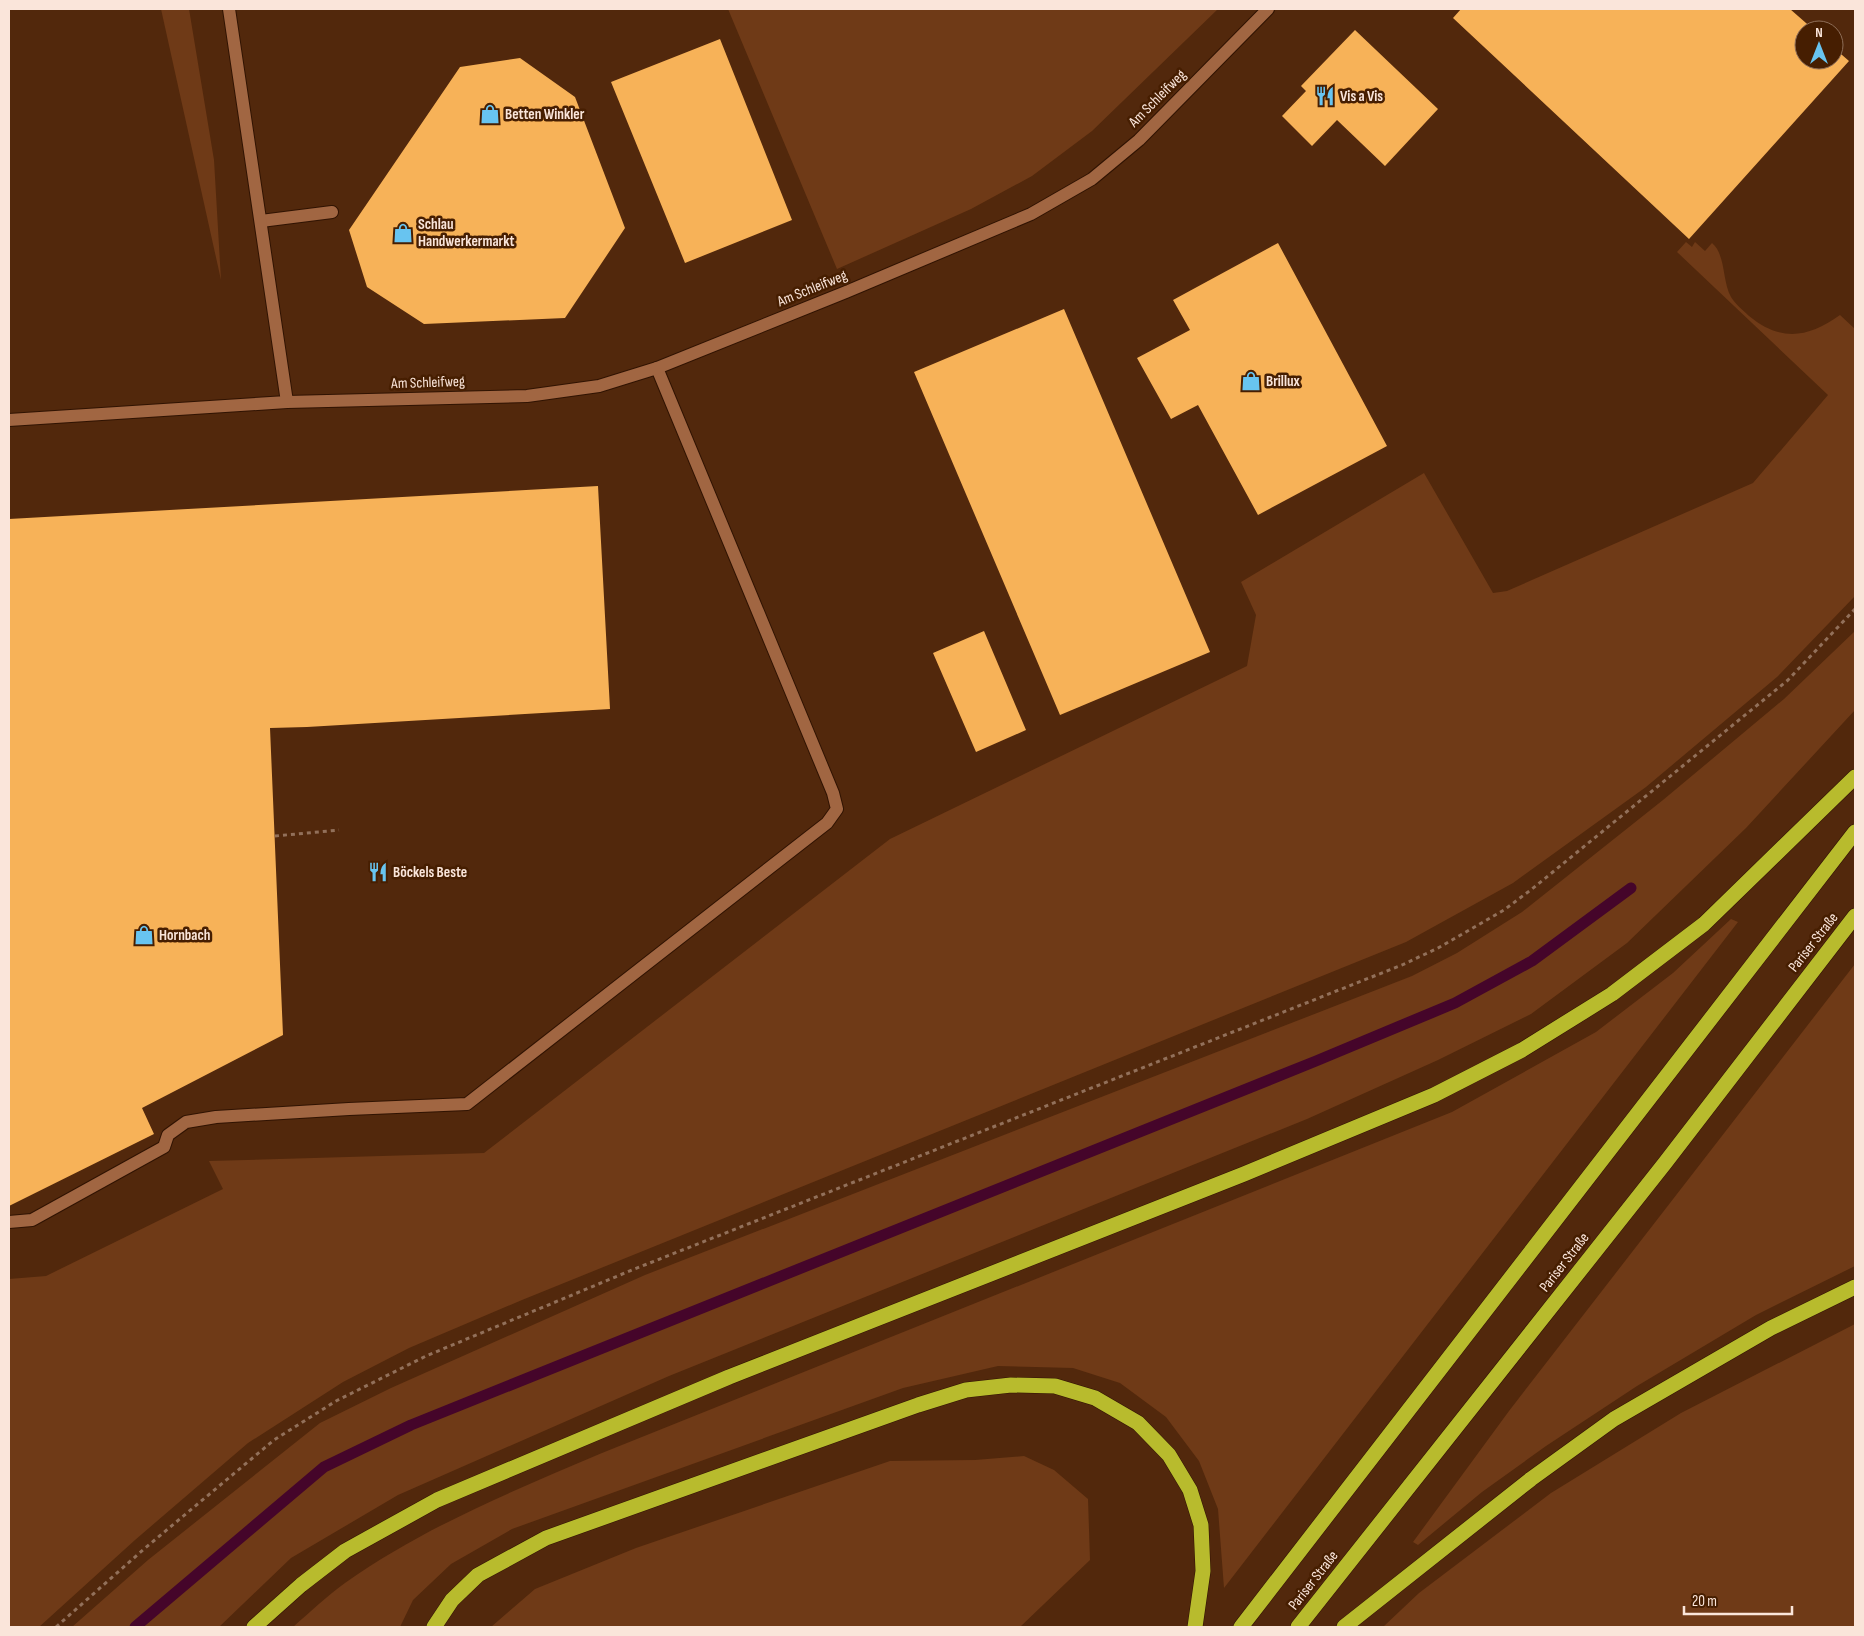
<svg xmlns="http://www.w3.org/2000/svg" width="1864" height="1636" font-family="'Sofia Sans Condensed',sans-serif">
<style>
.green{fill:#6f3a17}
.lines{fill:none;stroke-linecap:round;stroke-linejoin:round}
.stream{stroke:#45052a;stroke-width:11}
.building{fill:#f7b258}
.lane-casing{stroke:#301302;stroke-width:14}
.street-casing{stroke:#301302;stroke-width:14}
.highway-casing{stroke:#301302;stroke-width:16}
.path{stroke:#92705a;stroke-width:3;stroke-dasharray:4 4;stroke-linecap:butt}
.lane{stroke:#a16642;stroke-width:12}
.street{stroke:#a16642;stroke-width:12}
.highway{stroke:#b8bb2d;stroke-width:15}
.labels{text-anchor:middle;stroke-width:5;stroke-linejoin:round;paint-order:stroke}
.poi-label{font-size:15px;font-weight:bold;fill:#fae5da;stroke:#461e01;text-anchor:start}
.street-label{font-size:15px;fill:#fae5da;stroke:#461e01}
</style>
<rect width="100%" height="100%" fill="#52280c"/>
<!-- green -->
<path class="green" d="M161,9H189L214,160L221,280Z
M728,9H1218L1092,131L1032,176L971,209L837,269Z
M1686,242L1692,247L1695,242L1705,251L1712,243C1726,255 1722,281 1731,297C1735,304 1743,310 1749,316C1781,342 1808,338 1840,315L1855,329V596L1777,677L1646,787L1513,883L1406,942L522,1300L409,1348L343,1382L248,1443L135,1540L39,1627H9V1279L46,1276L223,1189L209,1161L484,1153L890,839L1247,666L1256,615L1241,582L1424,473L1493,593L1507,591L1753,483L1828,395L1677,252Z
M1855,631V710L1746,828L1627,943L1531,1014L1438,1060L1307,1119L669,1376L398,1495L291,1558L219,1627H72L148,1560L320,1423L391,1388L645,1275L1412,976L1457,953L1522,912L1663,800L1784,699Z
M1731,919L1738,922L1224,1588L1218,1509L1199,1461L1166,1417L1120,1383L1073,1368L998,1366L903,1388L512,1529L451,1564L413,1600L400,1627H293C310,1612 327,1596 345,1583C424,1527 513,1491 602,1453L1452,1112L1596,1032L1673,973Z
M1855,964V1266L1756,1315L1637,1386L1546,1446L1482,1492L1418,1545L1413,1542L1509,1411Z
M1855,1324V1627H1383L1419,1593L1551,1493L1681,1413Z
M1024,1456L1054,1470L1088,1499L1090,1560L1020,1627H491L535,1589L636,1548L890,1461L975,1460Z"/>
<g class="lines">
<!-- stream -->
<path class="stream" d="M135,1627L324,1467L411,1425L1316,1061L1455,1003L1532,961L1631,888"/>
</g>
<!-- building -->
<path class="building" d="M1461,9H1790L1814,30H1804V60H1834V48L1849,61L1689,239L1453,18Z
M1355,30L1438,109L1385,166L1337,120L1312,146L1282,116L1306,91L1301,86Z
M720,39L792,220L685,263L611,82Z
M520,58L575,97L625,228L565,318L424,324L367,287L349,230L460,67Z
M1278,243L1387,446L1258,515L1198,405L1171,419L1137,358L1190,330L1173,300Z
M1064,309L1210,652L1060,715L914,372Z
M598,486L610,709L307,727L270,728L283,1035L142,1108L154,1134L9,1206V519Z
M984,631L1026,730L976,752L933,653Z"/>
<g class="lines">
<defs>
<path id="lane" d="M261,221L332,212
M9,1222L32,1220L164,1147L168,1135L186,1122L216,1117L349,1109L467,1104L827,823L837,809L833,793L657,368"/>
<path id="street" d="M229,9L287,402
M9,420L287,402L527,396L599,386L657,368L846,292L1031,214L1092,179L1139,140L1268,9"/>
<path id="highway" d="M254,1627L301,1585L345,1551L437,1500L729,1377L1244,1174L1434,1095L1522,1050L1612,994L1704,924L1855,777
M434,1627L452,1600L478,1575L546,1538L918,1405L966,1390L1011,1385L1055,1386L1095,1398L1138,1423L1169,1455L1190,1490L1201,1525L1203,1571L1195,1627
M1241,1627L1855,832
M1298,1627L1665,1163L1855,916
M1344,1627L1531,1479L1614,1419L1771,1328L1855,1287"/>
</defs>
<!-- lane casing -->
<use href="#lane" class="lane-casing"/>
<!-- street casing -->
<use href="#street" class="street-casing"/>
<!-- highway casing -->
<use href="#highway" class="highway-casing"/>
<!-- path -->
<path class="path" d="M275,836L339,830
M56,1627L144,1549L274,1440L336,1401L426,1356L632,1270L1402,965L1438,948L1504,910L1532,889L1788,680L1855,609"/>
<!-- lane -->
<use href="#lane" class="lane"/>
<!-- street -->
<use href="#street" class="street"/>
<!-- highway -->
<use href="#highway" class="highway"/>
</g>
<!-- icons -->
<defs>
<symbol id="restaurant-bare" viewBox="-9 -9 18 18"><path d="M-5-6h1v4h1v-4h1v4h1v-4h1v5L-1.5 .5V6h-2V.5L-5-1ZM5-6V6H3V1.5H1.5Q1.5-4 5-6Z" fill="#68c4f0" stroke="#461e01" stroke-width="2.5" paint-order="stroke"/></symbol>
<symbol id="shop-bare" viewBox="-9 -9 18 18"><path d="M-5-2.5h2.3a2.7 3.5 0 0 1 5.4 0H5L5.5 6h-11ZM-1.5-2.5h3a1.5 2.3 0 0 0-3 0Z" fill="#68c4f0" stroke="#461e01" stroke-width="2.5" paint-order="stroke"/></symbol>
</defs>
<g fill-rule="evenodd">
<use href="#restaurant-bare" x="1311" y="82" width="28" height="28"/>
<use href="#shop-bare" x="476" y="100" width="28" height="28"/>
<use href="#shop-bare" x="389" y="219" width="28" height="28"/>
<use href="#shop-bare" x="1237" y="367" width="28" height="28"/>
<use href="#restaurant-bare" x="364" y="858" width="28" height="28"/>
<use href="#shop-bare" x="130" y="921" width="28" height="28"/>
</g>
<g class="labels">
<!-- poi labels -->
<g class="poi-label">
<text x="1340" y="101">Vis a Vis</text>
<text x="505" y="119">Betten Winkler</text>
<text x="418" y="229">Schlau<tspan x="418" dy="17">Handwerkermarkt</tspan></text>
<text x="1266" y="386">Brillux</text>
<text x="393" y="877">Böckels Beste</text>
<text x="159" y="940">Hornbach</text>
</g>
<!-- street labels -->
<g class="street-label">
<text transform="translate(1157 98) rotate(-45)" y="5">Am Schleifweg</text>
<text transform="translate(812 288) rotate(-22)" y="5">Am Schleifweg</text>
<text transform="translate(428 382) rotate(-2)" y="5">Am Schleifweg</text>
<text transform="translate(1813 942) rotate(-52)" y="5">Pariser Straße</text>
<text transform="translate(1564 1262) rotate(-52)" y="5">Pariser Straße</text>
<text transform="translate(1313 1580) rotate(-52)" y="5">Pariser Straße</text>
</g>
</g>
<!-- border -->
<rect width="1864" height="1636" fill="none" stroke="#fae5da" stroke-width="20"/>
<!-- north arrow -->
<g transform="translate(1819 45)"><circle r="24" fill="#461e01" stroke="#8e6e58"/>
<path d="M0-4L9 19L0 12L-9 19Z" fill="#68c4f0"/>
<text y="-8" font-size="14" font-weight="bold" text-anchor="middle" fill="#fae5da">N</text>
</g>
<!-- scale -->
<path d="M1684 1606v8h108v-8" fill="none" stroke="#fae5da" stroke-width="2.5"/>
<text x="1692" y="1606" font-size="15" fill="#fae5da" stroke="#461e01" stroke-width="4" paint-order="stroke">20 m</text>
</svg>
